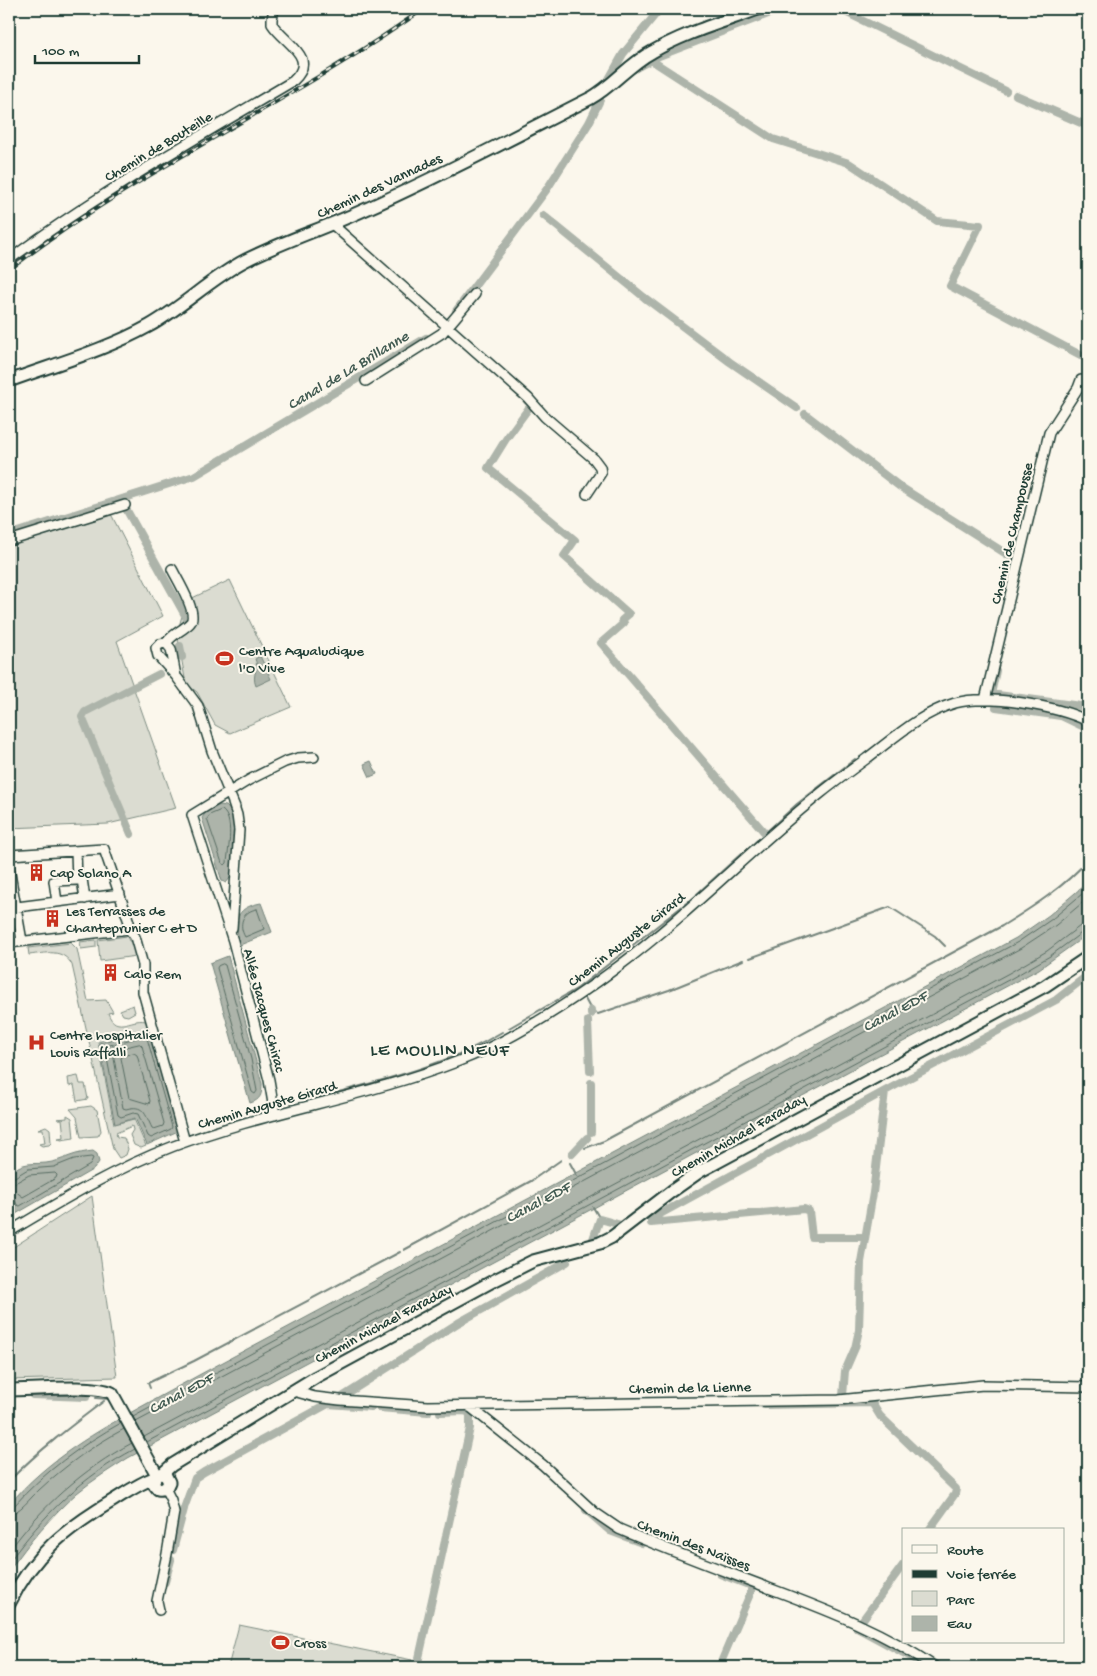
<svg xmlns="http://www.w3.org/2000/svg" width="1097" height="1676" font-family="'Gochi Hand',sans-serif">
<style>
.green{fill:#dbdcd1;stroke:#7d8c82}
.water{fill:#adb4aa;stroke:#74847b}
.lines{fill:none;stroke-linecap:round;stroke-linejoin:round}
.shore{stroke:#586d63;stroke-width:1}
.stream{stroke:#74847b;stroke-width:2}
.canal{stroke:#adb4aa;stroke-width:8}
.street-casing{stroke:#1f3d34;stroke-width:12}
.secondary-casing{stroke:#1f3d34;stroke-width:15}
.street{stroke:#fbf7ec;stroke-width:9}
.secondary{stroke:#fbf7ec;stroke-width:11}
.rail-casing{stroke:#1f3d34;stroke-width:4}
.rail{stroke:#fbf7ec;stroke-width:2;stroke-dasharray:5.5;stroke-linecap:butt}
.labels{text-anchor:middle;stroke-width:4;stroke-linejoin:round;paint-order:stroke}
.street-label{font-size:15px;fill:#1f3d34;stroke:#fbf7ec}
.poi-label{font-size:15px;fill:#1f3d34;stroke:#fbf7ec;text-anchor:start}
.water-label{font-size:16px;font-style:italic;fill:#425b52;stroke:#fbf7ec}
.quarter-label{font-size:18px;letter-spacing:1px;fill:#1f3d34;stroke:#fbf7ec}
</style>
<rect width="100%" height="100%" fill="#fbf7ec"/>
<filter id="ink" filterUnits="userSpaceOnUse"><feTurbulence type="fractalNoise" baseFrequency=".02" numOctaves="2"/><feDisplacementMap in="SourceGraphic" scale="10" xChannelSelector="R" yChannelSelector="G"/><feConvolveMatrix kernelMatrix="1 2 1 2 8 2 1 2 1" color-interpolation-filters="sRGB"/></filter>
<g filter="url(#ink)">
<!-- green -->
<path class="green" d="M111,514L163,616L117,641L176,808L108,824L9,828V545Z
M230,580L291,707L230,733L215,725L197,692L186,684L177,634L186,601Z
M127,936L129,941H131L136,956L100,961L98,940Z
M96,940V947L81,949L80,942Z
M71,943L77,949L88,1001L106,1000L113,1012L108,1013C116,1036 134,1015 148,1022L149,1029L98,1042L114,1124L134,1119L146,1146L141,1148L134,1145L130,1135L133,1130L132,1126L116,1133L117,1137L124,1138L128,1149L126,1155L119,1158L113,1149L72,965C63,948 46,953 29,955L28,948Z
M133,1005L135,1012L128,1016L123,1015L120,1010Z
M78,1076L80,1084H85L88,1099L77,1101L74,1085L69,1086L68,1078Z
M91,1106L97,1110L101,1131L98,1136L81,1137L77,1117L70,1109Z
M67,1115L72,1118L74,1138L61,1140L58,1138L64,1137L62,1119H57L67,1118Z
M46,1126L50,1129L51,1143L49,1145L42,1146L39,1144L45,1143L43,1129H38Z
M92,1196L117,1377L9,1380V1250Z
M239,1625L412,1660L411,1667H228Z"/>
<!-- water -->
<path class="water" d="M260,656L271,679L256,686C251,674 260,669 255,659Z
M371,761L377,774L370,777L364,764Z
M220,805L226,806C242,819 233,860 230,878L226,883L222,881L202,818L206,812Z
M1088,882V934L1039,969L128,1458C111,1469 93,1480 77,1493C51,1516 29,1542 9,1571V1505C46,1460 97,1431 148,1403C177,1387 206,1371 236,1355L1016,938L1049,915Z
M261,903L272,932L240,945C235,922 233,908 261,903Z
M228,956L262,1084C262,1094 261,1100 250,1103L210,963Z
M149,1030L178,1131L147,1145L135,1118L115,1124L99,1043Z
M93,1151L97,1154L99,1162L94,1169L14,1215C9,1196 0,1168 28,1164C36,1163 44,1164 52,1162C58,1161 64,1158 70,1156C78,1153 85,1152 93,1151Z"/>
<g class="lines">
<!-- shore -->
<path class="shore" d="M222,810C235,819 228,849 227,863L225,865L222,863L207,819L210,815Z
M257,909L264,929L245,937C238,925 242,911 257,909Z
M223,964L225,965L251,1059L257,1091L255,1094L252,1092L217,968L218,966Z
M144,1036L147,1038L172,1127L171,1129L151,1138L148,1136L138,1114L133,1113L121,1117L118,1115L105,1048L107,1046Z
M140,1044L142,1046L164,1123L163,1126L154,1129L152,1128C145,1114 144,1104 126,1109L123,1108L113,1053L114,1050Z
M134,1053L137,1055L150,1101L149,1104L129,1098L121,1058L123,1056Z
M9,1178H13L28,1169L54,1167L74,1159L91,1157L93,1158L90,1165L20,1206L17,1205L14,1198L9,1197
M9,1185L15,1183L29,1175L55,1173L57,1175L56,1178L23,1197L15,1191H9
M133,1417L1018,942L1052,919L1088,889
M136,1422L1021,948L1056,925L1088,898
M144,1437L1009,973L1047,951L1080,926L1088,924
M147,1442L1012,978L1050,956L1084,931H1088
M9,1507L14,1506C44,1472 81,1445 121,1423
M9,1514C20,1513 30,1498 39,1490C65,1466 92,1446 124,1429
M9,1551C41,1507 83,1469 132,1443
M9,1562C43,1515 83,1476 135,1449"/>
<!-- stream -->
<path class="stream" d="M752,845L797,804L855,759
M697,894L742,853
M750,958L890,907L935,936L945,946
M584,997L591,1010L598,1014L669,990L743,960
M509,1028L578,988L689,901
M309,1100C374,1082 443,1068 502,1032
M585,1148L604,1141L1002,926C1033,907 1064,887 1088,860
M570,1163L577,1176
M593,1207L600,1219
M404,1250L531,1181L561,1160
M150,1388L148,1383L194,1361L400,1252
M96,1398L109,1399
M9,1481C38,1451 71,1426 104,1401"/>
<!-- canal -->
<path class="canal" d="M839,9L1006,91
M651,60L773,139L849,163L937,221L980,225L950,286L1088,359
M634,69L659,56L781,9
M609,79L623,54L660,9
M1016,95L1088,126
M543,215L645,298L730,362L797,408
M456,311L547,189L589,123L600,100
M527,401L531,405L506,439L488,468L575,540L564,556L629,614L622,620
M805,414L899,486L1016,560
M125,507L186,617
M9,535L194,476L426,338
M624,623L601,643L765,833
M180,646L182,657
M996,671L991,694L1088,707
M996,707L1061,716L1088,729
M131,834L82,717L85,712L159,674
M591,1014V1010
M588,1021L590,1071
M591,1083V1132
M885,1091L1056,1000L1088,975
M572,1154L587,1138
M768,1155L885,1091L873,1193L861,1262L859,1330L855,1348L845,1371L843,1396
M763,1158L651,1219V1223L804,1209L809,1211L812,1237H864
M593,1239L600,1219L621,1225
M33,1395L86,1397
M342,1397L458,1323L567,1262
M764,1405L872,1403L880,1416L956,1489L955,1494L929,1530
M380,1408L428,1412
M586,1510L610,1531L642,1543
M183,1511L195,1478L204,1472L328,1404L371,1407
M173,1550L184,1509
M720,1574L746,1584
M165,1582L171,1560
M861,1622L903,1565
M857,1628L922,1663L926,1667
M417,1667L470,1428V1413L464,1411L440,1412
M719,1667L753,1587"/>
<defs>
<path id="street" d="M332,224L528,398L545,417L594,459L600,467L601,473L587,494
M9,260C99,193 197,138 293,81C319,57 285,44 272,24V19L274,9
M366,381L442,333L475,294
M9,541L125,505
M166,643C174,633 182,631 190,623C199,614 177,579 172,569
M176,676L171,649L166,643L160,644L156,648L158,656L176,676L198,706L212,751L235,807
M985,700L1049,433L1078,388L1081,380
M9,855L104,849L129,922V929
M9,868L22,941
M79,880L82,879L85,899
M57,902L54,881L77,880L76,851
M9,908L120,894
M232,928L239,830L237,815L233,803
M129,929L135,937L143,965V992L185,1142
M9,943L129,929
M275,1115L269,1080L233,941L192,815L249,780L285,762L298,758L314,757
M9,1232C62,1200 116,1168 174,1146C267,1111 367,1097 459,1061C515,1039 571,1002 619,966C690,913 752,848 821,793C836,781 851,770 866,759C894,738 921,713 955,703C989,694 1057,706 1088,721
M293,1391L315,1397L340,1400L427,1406L839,1400L983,1385L1088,1387
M469,1406L543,1465L594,1512L619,1529C670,1551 722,1570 774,1590C830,1611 886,1633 935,1667
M159,1610L157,1601L167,1554L174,1512L171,1500L165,1488"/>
<path id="secondary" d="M9,381C55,364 106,350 149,326C183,307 211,278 246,260C284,241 325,228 364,210C441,176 516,136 591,98C613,86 629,64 652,52C684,33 723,22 758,9
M9,1390C33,1390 92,1384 112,1393L157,1475
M162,1474L172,1465L316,1377L493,1281L533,1261L600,1243L612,1237L672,1191L699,1172L1045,986L1088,957
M157,1475L154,1480V1484L158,1489C164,1490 167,1488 169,1482L166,1476L162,1474
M9,1604C33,1554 67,1528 114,1500C127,1492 140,1483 154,1478"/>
</defs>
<!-- street casing -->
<use href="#street" class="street-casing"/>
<!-- secondary casing -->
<use href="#secondary" class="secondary-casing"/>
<!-- street -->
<use href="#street" class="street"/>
<!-- secondary -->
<use href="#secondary" class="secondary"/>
<defs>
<path id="rail" d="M9,270C138,169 290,104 423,9"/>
</defs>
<!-- rail casing -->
<use href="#rail" class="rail-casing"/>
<!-- rail -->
<use href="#rail" class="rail"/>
</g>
</g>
<!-- icons -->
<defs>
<symbol id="stadium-bare" viewBox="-9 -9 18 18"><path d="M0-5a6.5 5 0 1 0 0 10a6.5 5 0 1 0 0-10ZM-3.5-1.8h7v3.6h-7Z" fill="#c8321e" stroke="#fbf7ec" stroke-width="2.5" paint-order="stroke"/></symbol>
<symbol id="building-bare" viewBox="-9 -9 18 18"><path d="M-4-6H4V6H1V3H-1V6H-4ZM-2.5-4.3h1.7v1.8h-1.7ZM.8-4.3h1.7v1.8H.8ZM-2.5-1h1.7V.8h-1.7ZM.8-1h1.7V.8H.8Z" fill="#c8321e" stroke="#fbf7ec" stroke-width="2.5" paint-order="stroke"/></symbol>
<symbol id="hospital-bare" viewBox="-9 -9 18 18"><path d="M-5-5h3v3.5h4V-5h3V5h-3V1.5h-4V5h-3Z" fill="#c8321e" stroke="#fbf7ec" stroke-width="2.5" paint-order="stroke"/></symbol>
</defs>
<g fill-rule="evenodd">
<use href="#stadium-bare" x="212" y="646" width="25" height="25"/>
<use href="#building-bare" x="24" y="860" width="25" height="25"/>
<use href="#building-bare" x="40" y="906" width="25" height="25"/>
<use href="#building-bare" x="98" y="960" width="25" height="25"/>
<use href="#hospital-bare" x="24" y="1030" width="25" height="25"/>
<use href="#stadium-bare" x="268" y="1630" width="25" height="25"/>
</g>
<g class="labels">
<!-- street labels -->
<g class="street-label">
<text transform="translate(158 146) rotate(-31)" y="5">Chemin de Bouteille</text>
<text transform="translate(379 185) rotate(-25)" y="5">Chemin des Vannades</text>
<text transform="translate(1011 533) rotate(-77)" y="5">Chemin de Champousse</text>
<text transform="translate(626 939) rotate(-38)" y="5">Chemin Auguste Girard</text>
<text transform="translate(265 1010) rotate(75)" y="5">Allée Jacques Chirac</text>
<text transform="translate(267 1104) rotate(-16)" y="5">Chemin Auguste Girard</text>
<text transform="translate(738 1135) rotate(-30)" y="5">Chemin Michael Faraday</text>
<text transform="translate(383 1323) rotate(-28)" y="5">Chemin Michael Faraday</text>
<text transform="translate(690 1387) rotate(-1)" y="5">Chemin de la Lienne</text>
<text transform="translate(694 1544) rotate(21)" y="5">Chemin des Naïsses</text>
</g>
<!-- poi labels -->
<g class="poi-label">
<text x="239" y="655">Centre Aqualudique<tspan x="239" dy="17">l'O Vive</tspan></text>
<text x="50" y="877">Cap Solano A</text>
<text x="66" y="915">Les Terrasses de<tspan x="66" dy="17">Chanteprunier C et D</tspan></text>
<text x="124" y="978">Calo Rem</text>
<text x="50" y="1039">Centre hospitalier<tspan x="50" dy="17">Louis Raffalli</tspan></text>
<text x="294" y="1647">Cross</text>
</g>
<!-- water labels -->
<g class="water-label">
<text transform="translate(347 369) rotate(-31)" y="6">Canal de La Brillanne</text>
<text transform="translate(894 1010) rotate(-28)" y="6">Canal EDF</text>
<text transform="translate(537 1201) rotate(-28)" y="6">Canal EDF</text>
<text transform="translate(180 1392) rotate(-28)" y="6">Canal EDF</text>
</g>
<!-- quarter labels -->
<g class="quarter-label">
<text x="440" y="1055">LE MOULIN NEUF</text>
</g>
</g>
<!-- margin -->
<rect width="1097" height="1676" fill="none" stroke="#fbf7ec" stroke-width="30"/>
<rect x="15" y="15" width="1067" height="1646" fill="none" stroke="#1f3d34" stroke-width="2" filter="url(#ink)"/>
<!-- legend -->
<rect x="902" y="1528" width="162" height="115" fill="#fbf7ec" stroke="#a3ada2"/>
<rect x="912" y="1545" width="25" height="8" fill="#fbf7ec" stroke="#a3ada2"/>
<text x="947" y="1554" font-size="15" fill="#1f3d34">Route</text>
<rect x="912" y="1570" width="25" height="8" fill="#1f3d34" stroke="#a3ada2"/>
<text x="947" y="1578" font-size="15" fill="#1f3d34">Voie ferrée</text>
<rect x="912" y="1591" width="25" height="15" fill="#dbdcd1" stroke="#a3ada2"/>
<text x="947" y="1604" font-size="15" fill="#1f3d34">Parc</text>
<rect x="912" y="1616" width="25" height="15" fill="#adb4aa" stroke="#a3ada2"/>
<text x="947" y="1628" font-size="15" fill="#1f3d34">Eau</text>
<!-- scale -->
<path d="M35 55v8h104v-8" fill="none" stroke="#1f3d34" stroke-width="2.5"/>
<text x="42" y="55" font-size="15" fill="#1f3d34" stroke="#fbf7ec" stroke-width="4" paint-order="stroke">100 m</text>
</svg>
